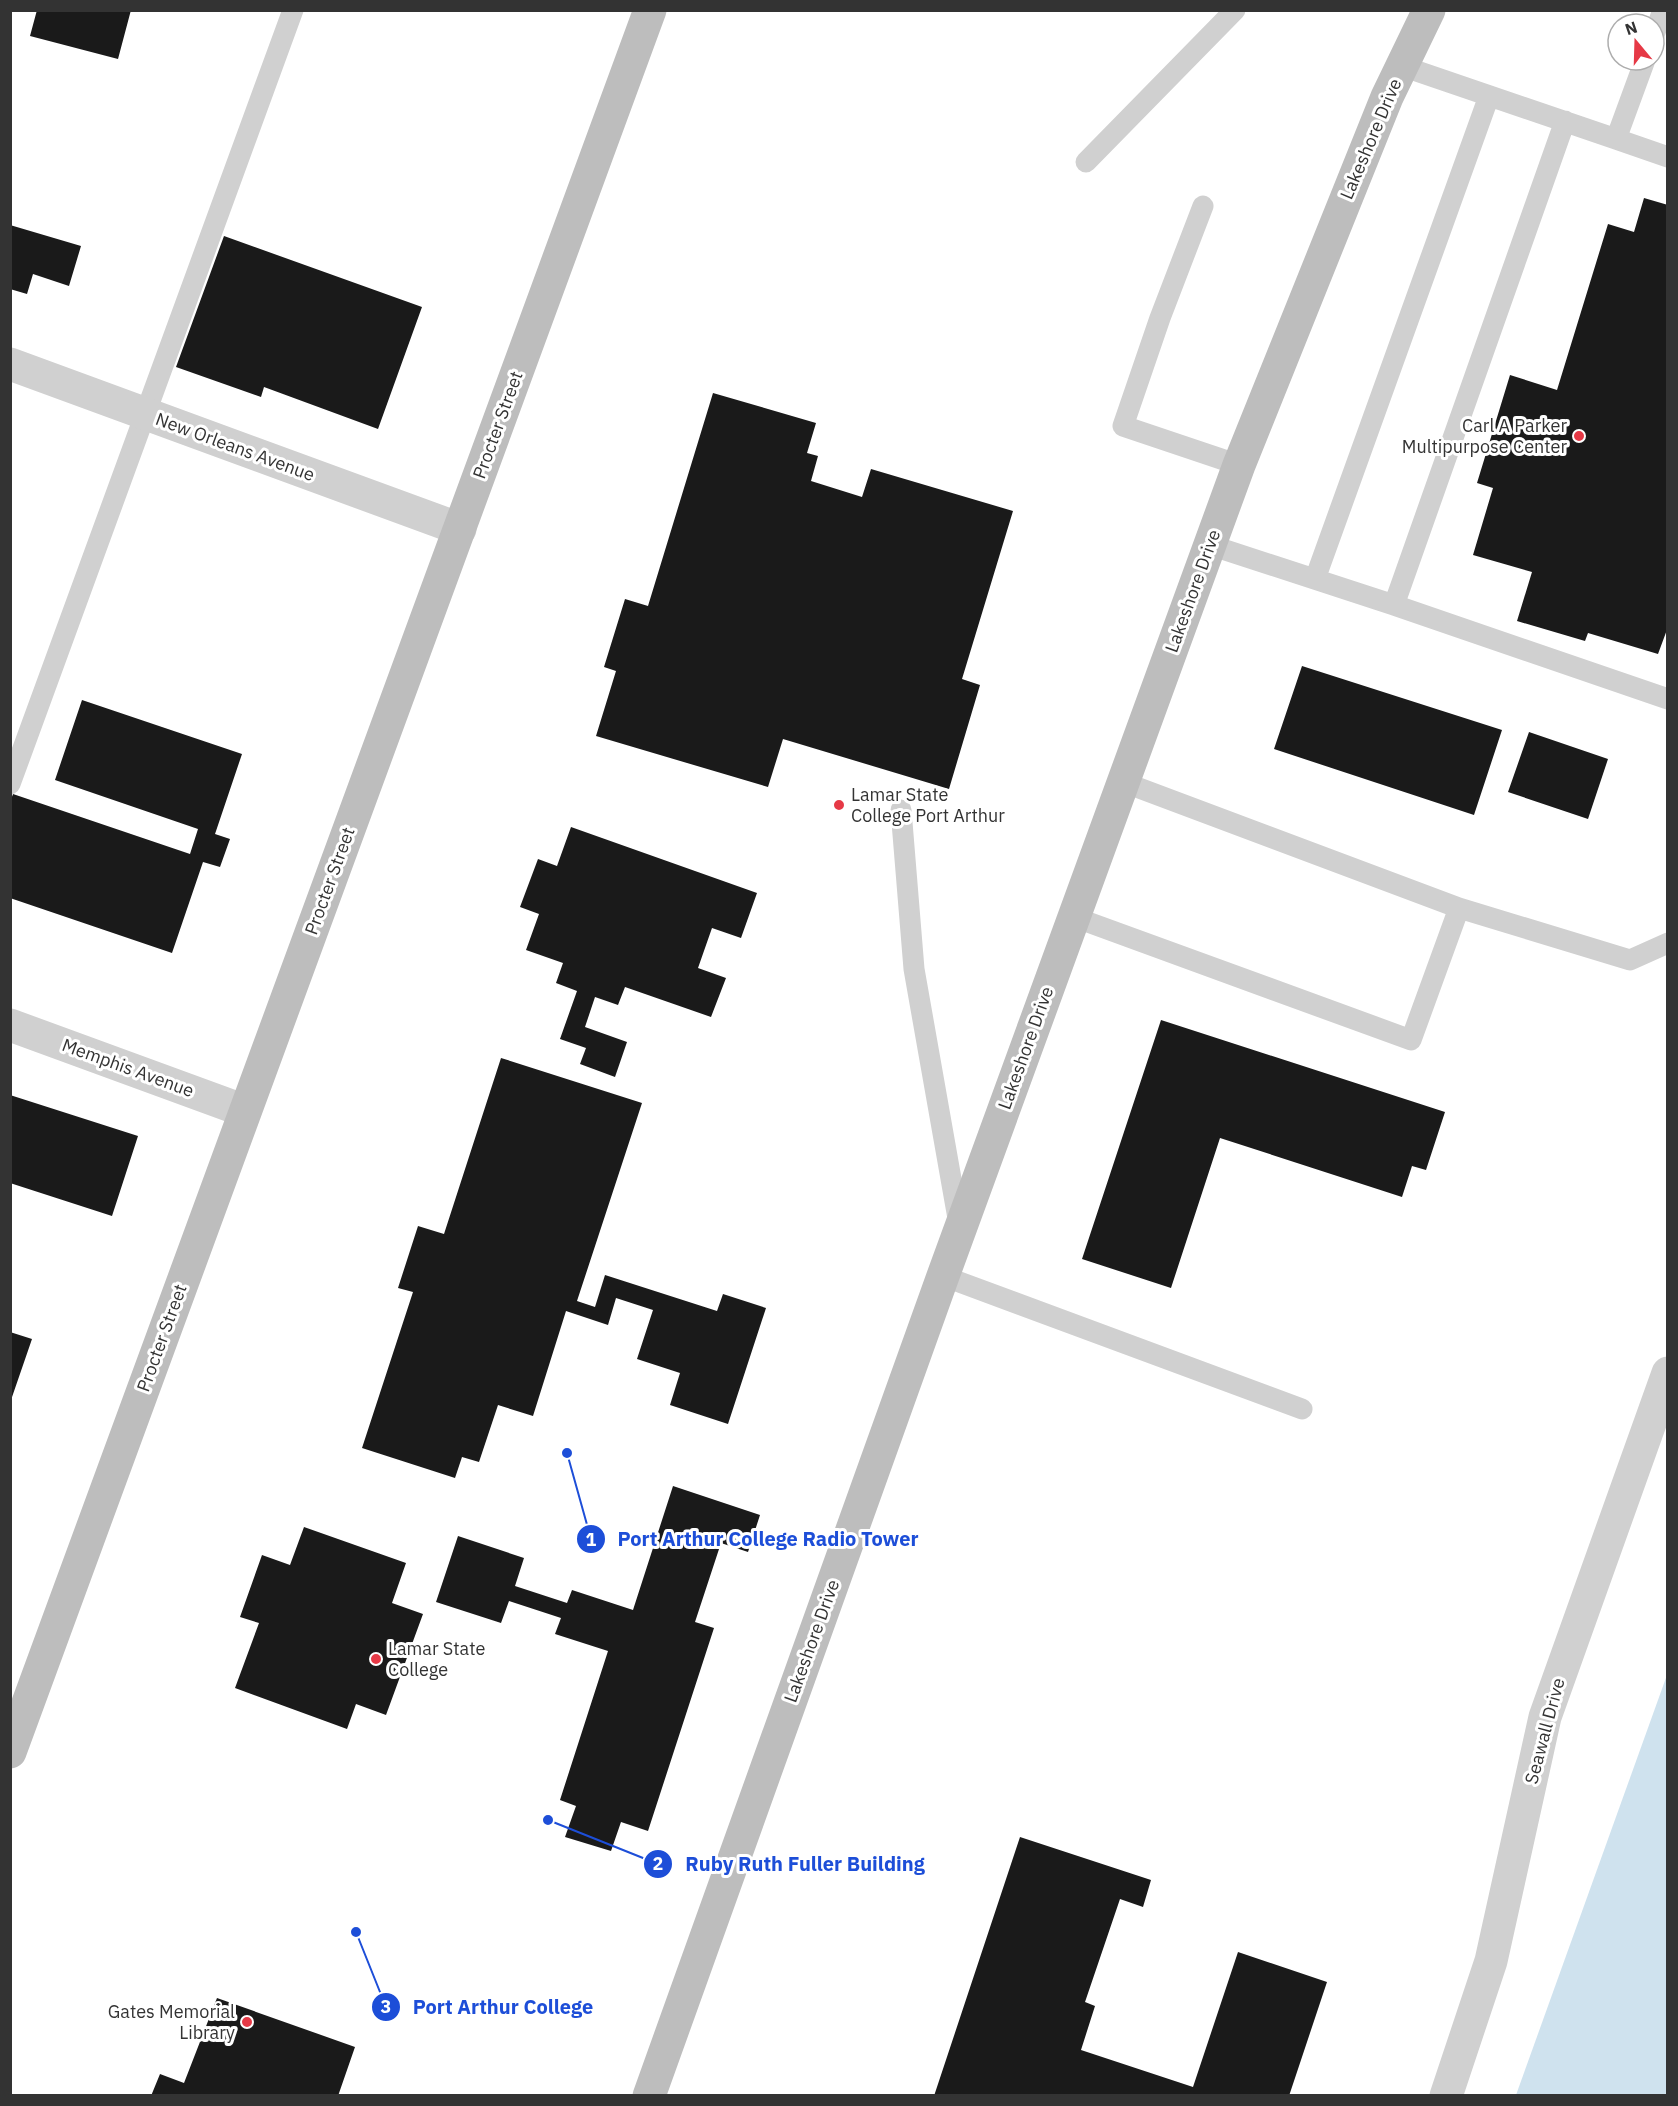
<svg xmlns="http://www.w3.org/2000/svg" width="1678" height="2106" font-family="'IBM Plex Sans',sans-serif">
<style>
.water{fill:#cfe2ee}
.building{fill:#1a1a1a}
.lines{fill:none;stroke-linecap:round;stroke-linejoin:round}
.lane{stroke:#d0d0d0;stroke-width:21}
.street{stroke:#d0d0d0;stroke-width:33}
.secondary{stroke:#bdbdbd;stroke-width:33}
.poi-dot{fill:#e63946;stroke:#fff;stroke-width:2}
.labels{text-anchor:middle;stroke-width:6;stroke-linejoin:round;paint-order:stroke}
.street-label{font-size:18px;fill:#333;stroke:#fff}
.poi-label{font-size:18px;fill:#333;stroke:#fff;text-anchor:end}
.leader{fill:none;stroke:#1d4ed8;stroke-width:2}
.callout-dot{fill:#1d4ed8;stroke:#fff;stroke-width:2}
.mark-label{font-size:18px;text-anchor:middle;font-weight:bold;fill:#fff}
.callout-label{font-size:20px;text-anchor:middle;font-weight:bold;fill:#1d4ed8;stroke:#fff;stroke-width:6;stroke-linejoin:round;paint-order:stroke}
</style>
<rect width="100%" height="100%" fill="#fff"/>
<!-- water -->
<path class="water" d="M1667,1675V2095H1516Z"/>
<!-- building -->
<path class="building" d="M37,10H131L118,59L30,36Z
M1644,198L1668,205V627L1658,654L1588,633L1585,641L1517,621L1532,572L1473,555L1493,488L1477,483L1510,375L1557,390L1608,224L1634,232Z
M10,225L81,246L69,286L33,274L27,294L10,289Z
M224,236L422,307L378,429L264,387L261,397L176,367Z
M713,393L816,423L807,453L818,456L811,481L862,497L871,469L1013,511L962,679L980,685L949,789L783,739L768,787L596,736L616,671L604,667L625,599L648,606Z
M1302,666L1502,730L1474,815L1274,749Z
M82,700L242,754L215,834L230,839L220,867L203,862L172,953L10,898V802L13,794L190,854L198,829L55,780Z
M1529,732L1608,759L1588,819L1508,792Z
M571,827L757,893L741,938L712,928L698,968L726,978L711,1017L625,987L618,1005L595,997L585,1027L627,1042L615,1077L580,1064L586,1048L560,1039L577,991L556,983L563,963L526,950L539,914L520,907L538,859L557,866Z
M1161,1020L1445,1112L1426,1170L1412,1166L1402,1197L1220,1138L1171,1288L1082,1259Z
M501,1058L642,1103L577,1301L595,1307L605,1275L717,1311L723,1294L766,1308L728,1424L670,1405L680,1373L637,1359L653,1310L616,1298L608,1325L566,1311L533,1416L498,1405L479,1462L462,1457L455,1478L362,1448L413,1292L398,1288L418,1226L444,1234Z
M10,1095L138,1136L112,1216L10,1183Z
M10,1332L32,1339L11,1400H10Z
M673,1486L760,1515L748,1552L721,1543L695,1622L714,1628L648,1831L621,1822L611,1851L565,1837L576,1806L560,1800L608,1651L555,1634L561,1618L509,1601L501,1623L436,1602L458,1536L524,1558L515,1586L567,1603L572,1590L633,1610Z
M304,1527L406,1563L392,1603L423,1614L386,1715L356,1704L347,1729L235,1688L259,1623L240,1617L262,1555L290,1565Z
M1020,1837L1151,1880L1143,1907L1120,1899L1085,2002L1095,2006L1081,2050L1193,2087L1238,1952L1327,1982L1289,2096H934Z
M217,1998L355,2047L338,2096H151L160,2074L184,2083Z"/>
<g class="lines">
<!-- lane -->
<path class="lane" d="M1654,35L1663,10
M1645,60L1616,139L1668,157
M1402,66L1616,139
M1565,121L1394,605L1668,699
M1086,162L1235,10
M1203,206L1160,318L1123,426L1239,465
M1210,545L1394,605
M1315,579L1489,96
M1123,782L1459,908
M10,784L293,10
M901,810L914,969L959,1224
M1074,917L1411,1040L1459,908L1630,960L1668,943
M943,1276L1302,1409"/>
<!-- street -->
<path class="street" d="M10,364L460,529
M10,1025L245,1111
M1446,2096L1491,1961L1545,1717L1668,1373"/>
<!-- secondary -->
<path class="secondary" d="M10,1752L650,10
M649,2096L943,1276L1239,465L1387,97L1429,10"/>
</g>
<!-- markers -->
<g class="poi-dot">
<circle cx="1579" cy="436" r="6"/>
<circle cx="839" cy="805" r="6"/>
<circle cx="376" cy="1659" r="6"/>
<circle cx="247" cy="2022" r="6"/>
</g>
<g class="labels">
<!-- street labels -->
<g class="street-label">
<text transform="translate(1371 139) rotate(-67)" y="6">Lakeshore Drive</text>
<text transform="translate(498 425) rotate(-70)" y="6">Procter Street</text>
<text transform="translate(235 447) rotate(20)" y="6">New Orleans Avenue</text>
<text transform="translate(1193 591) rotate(-70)" y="6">Lakeshore Drive</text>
<text transform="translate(330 881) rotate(-70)" y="6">Procter Street</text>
<text transform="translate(1026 1048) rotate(-70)" y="6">Lakeshore Drive</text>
<text transform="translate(128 1068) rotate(20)" y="6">Memphis Avenue</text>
<text transform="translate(162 1338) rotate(-70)" y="6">Procter Street</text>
<text transform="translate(812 1641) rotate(-70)" y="6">Lakeshore Drive</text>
<text transform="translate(1545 1731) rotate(-75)" y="6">Seawall Drive</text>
</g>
<!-- poi labels -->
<g class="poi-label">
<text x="1567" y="432">Carl A Parker<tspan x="1567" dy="21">Multipurpose Center</tspan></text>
<text x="851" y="801" text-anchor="start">Lamar State<tspan x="851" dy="21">College Port Arthur</tspan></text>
<text x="388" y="1655" text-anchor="start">Lamar State<tspan x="388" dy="21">College</tspan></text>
<text x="235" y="2018">Gates Memorial<tspan x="235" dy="21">Library</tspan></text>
</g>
</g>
<!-- callouts -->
<path class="leader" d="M567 1453L591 1539M548 1820L658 1864M356 1932L386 2007"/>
<g class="callout-dot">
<circle cx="567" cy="1453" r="6"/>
<circle cx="548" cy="1820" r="6"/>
<circle cx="356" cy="1932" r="6"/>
<circle cx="591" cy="1539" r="15"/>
<circle cx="658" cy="1864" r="15"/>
<circle cx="386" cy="2007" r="15"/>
</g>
<g class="mark-label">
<text x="591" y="1546">1</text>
<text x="658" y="1870">2</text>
<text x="386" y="2013">3</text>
</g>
<g class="callout-label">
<text x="768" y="1546">Port Arthur College Radio Tower</text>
<text x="805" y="1871">Ruby Ruth Fuller Building</text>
<text x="503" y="2014">Port Arthur College</text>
</g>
<!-- border -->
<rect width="1678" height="2106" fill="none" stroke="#333333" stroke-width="24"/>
<!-- north arrow -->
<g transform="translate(1636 42) rotate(341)"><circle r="28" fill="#ffffff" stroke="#adadad" stroke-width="1.5"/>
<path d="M0-4.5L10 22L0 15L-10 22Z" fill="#e63946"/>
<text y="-9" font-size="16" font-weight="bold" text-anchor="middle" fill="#333333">N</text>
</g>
</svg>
